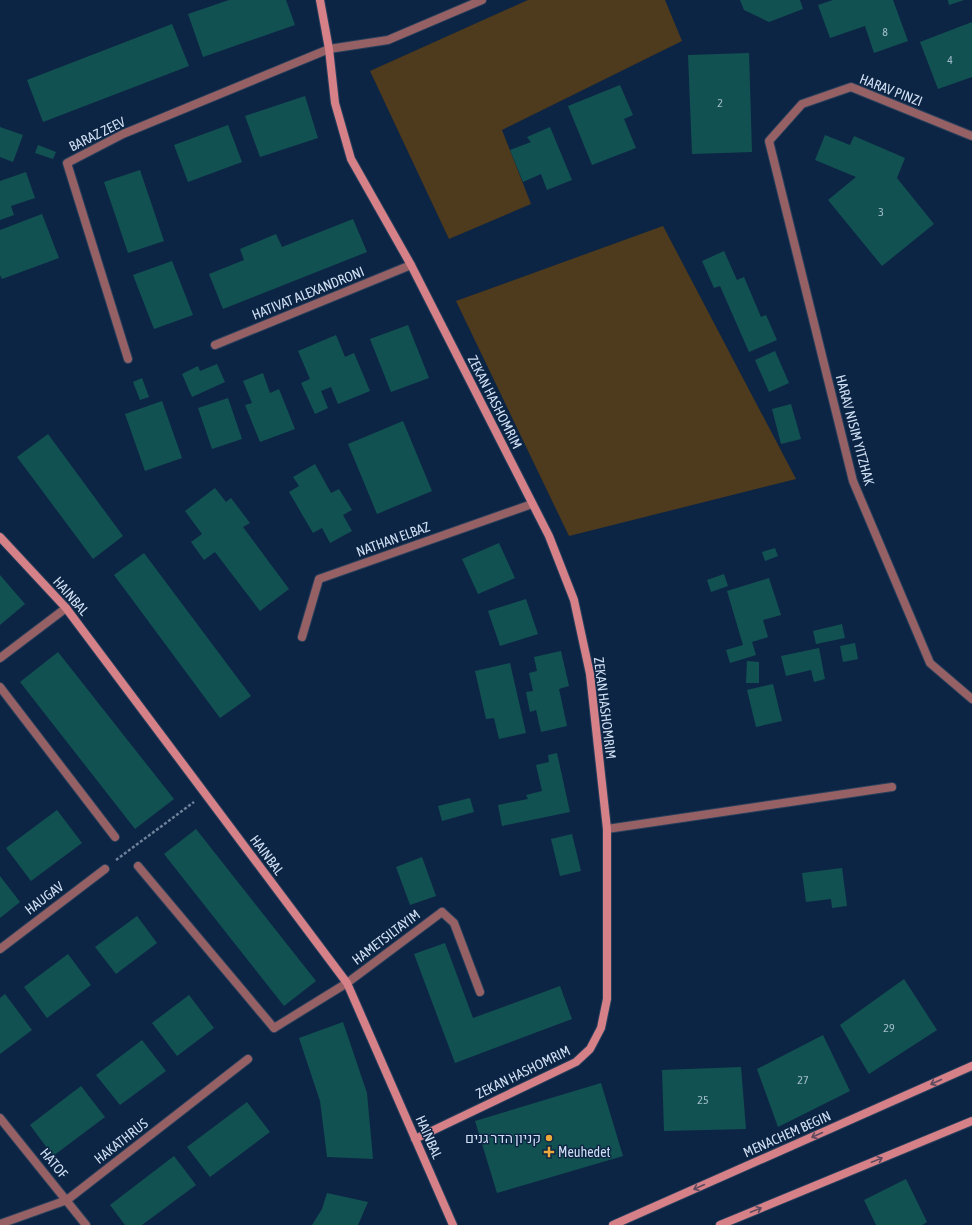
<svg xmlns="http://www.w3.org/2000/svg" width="972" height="1225" font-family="'Asap Condensed',Heebo,sans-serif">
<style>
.green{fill:#4e3a1c}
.building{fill:#125152}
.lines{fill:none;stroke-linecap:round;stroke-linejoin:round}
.lane-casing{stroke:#283f5c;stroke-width:10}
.street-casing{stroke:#283f5c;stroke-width:10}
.secondary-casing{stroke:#283f5c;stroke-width:10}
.path{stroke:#6e829b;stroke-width:2.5;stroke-dasharray:3 2;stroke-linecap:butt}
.lane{stroke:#956164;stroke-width:8}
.street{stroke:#956164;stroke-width:8}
.secondary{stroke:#d68188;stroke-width:8}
.oneway{stroke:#5d4a5f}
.poi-dot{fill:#eca93b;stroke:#0d2544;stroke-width:1.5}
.labels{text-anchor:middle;stroke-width:3;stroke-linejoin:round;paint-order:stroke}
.number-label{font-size:12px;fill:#a0bccb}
.street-label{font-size:14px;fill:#cfdff3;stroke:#0d2544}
.poi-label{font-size:14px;fill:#cfdff3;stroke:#0d2544;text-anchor:end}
</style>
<rect width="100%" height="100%" fill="#0d2544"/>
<!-- green -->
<path class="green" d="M528,0H665L682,41L502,130L531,204L449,239L370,71Z
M663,226L796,479L569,536L456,301Z"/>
<!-- building -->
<path class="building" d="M229,0H286L295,25L203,57L188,14Z
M740,0H800L803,9L769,22L744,10Z
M833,0H893L908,41L874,53L865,26L830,38L818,5Z
M948,0H964L949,5Z
M972,22V77L938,89L920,42Z
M172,24L189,66L43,122L27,80Z
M749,53L752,152L692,154L688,55Z
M620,85L633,115L624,119L636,148L592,165L568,106Z
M305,96L318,138L260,157L245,116Z
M228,125L242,162L188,182L174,145Z
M0,127L23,135L13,162L0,157Z
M550,127L572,180L547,190L541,174L523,182L510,150L531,142L527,137Z
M825,135L850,145L854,136L905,158L897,178L934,224L882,266L828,200L856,177L815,160Z
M38,145L56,152L53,159L35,153Z
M140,170L164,241L128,253L104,182Z
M26,172L35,198L11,206L14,215L0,220V181Z
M42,214L59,258L2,279L0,275V230Z
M353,219L367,252L223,309L209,274L244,260L240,249L276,234L282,247Z
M724,251L737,280L744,277L761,317L766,315L777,340L749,352L720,286L714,288L702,261Z
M172,261L193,315L154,329L133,275Z
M408,325L429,378L391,392L370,339Z
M336,335L345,357L354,353L370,391L338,404L331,387L321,391L328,408L315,414L301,383L310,379L298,351Z
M775,351L789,383L769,392L755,360Z
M217,364L225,382L192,397L182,374L198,366L200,371Z
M263,373L270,393L279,389L295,429L260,442L245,405L252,403L243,381Z
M142,378L149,397L140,400L133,382Z
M228,398L242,439L212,449L198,408Z
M162,401L182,458L145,471L125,414Z
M791,404L801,439L781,444L772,409Z
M403,421L432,491L377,514L348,444Z
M48,434L123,536L93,559L17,457Z
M315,464L331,493L339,489L352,510L343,515L352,531L330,543L322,528L313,533L289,492L299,486L293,477Z
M215,488L226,502L231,498L250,523L243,527L289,589L260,611L215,552L204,560L191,542L202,534L185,511Z
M499,543L515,578L478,594L462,559Z
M775,548L778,556L765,561L762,552Z
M144,553L251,696L220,718L114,575Z
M724,574L728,586L711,592L707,580Z
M0,575L25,604L0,625Z
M769,578L781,615L763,620L768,637L752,642L756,655L730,663L726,650L743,645L727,591Z
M526,599L538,634L500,646L488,611Z
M842,624L845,638L816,644L813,631Z
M855,643L858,659L843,662L840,646Z
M819,648L825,679L814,682L811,670L786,676L781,656Z
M561,651L569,686L559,689L567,726L541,732L536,710L530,712L526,692L533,691L529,673L537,671L534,657Z
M58,652L174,799L135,829L20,682Z
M747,661L759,662V683H746Z
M510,663L526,733L499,739L494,718L486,719L475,671Z
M773,684L782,721L756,727L747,690Z
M557,753L570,812L502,826L498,805L528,799L526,795L542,791L536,765L549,762L548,755Z
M470,798L474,812L442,821L438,806Z
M57,810L82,843L31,881L6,848Z
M196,829L316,981L284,1006L164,854Z
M572,834L581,871L560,876L551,839Z
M422,857L436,896L410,905L396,867Z
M842,868L847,906L832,908L831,899L806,902L802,873Z
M0,876L20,902L0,918Z
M137,916L157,943L116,974L95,947Z
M445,943L473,1018L560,986L572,1019L455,1063L414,954Z
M68,954L91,985L47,1018L24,987Z
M904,979L937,1030L869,1074L840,1025Z
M5,994L32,1030L0,1054V998Z
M189,995L214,1028L177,1056L152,1023Z
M343,1022L367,1093L373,1159L327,1157L320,1101L299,1038Z
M823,1035L850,1091L778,1127L757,1069Z
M142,1040L166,1071L120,1105L96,1075Z
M741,1067L746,1129L664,1131L662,1070Z
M601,1083L623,1156L497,1193L475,1121Z
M81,1086L105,1117L53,1156L30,1125Z
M247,1102L270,1132L210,1177L187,1147Z
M174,1156L196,1185L142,1225H125L110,1205Z
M906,1179L927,1222L922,1225H876L864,1200Z
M327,1193L368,1202L358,1225H312L322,1209Z"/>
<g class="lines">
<defs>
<path id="lane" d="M0,687L115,837
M138,866L274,1028
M442,912L454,923L480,992"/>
<path id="street" d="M972,136L851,87L802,104L769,141L853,481L930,663L972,699
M215,345L411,265
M128,359L67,163L123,134L329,49L388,40L482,0
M302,637L319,579L532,504
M0,658L66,608
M607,829L892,787
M0,949L105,869
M274,1028L347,983L442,912
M0,1118L86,1225
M0,1224L67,1200L248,1059"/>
<path id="secondary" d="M320,0L329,49L335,103L351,159L411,265L549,536L574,600L590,674L607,829V999L601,1028L590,1049L576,1062L415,1139
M0,537L66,608L347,983L453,1225
M613,1225L972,1066
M720,1225L972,1121"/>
</defs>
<!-- lane casing -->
<use href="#lane" class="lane-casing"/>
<!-- street casing -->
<use href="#street" class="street-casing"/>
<!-- secondary casing -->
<use href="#secondary" class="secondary-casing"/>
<!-- path -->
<path class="path" d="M116,860L194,802"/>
<!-- lane -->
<use href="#lane" class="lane"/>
<!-- street -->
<use href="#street" class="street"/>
<!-- secondary -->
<use href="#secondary" class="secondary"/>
</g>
<!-- one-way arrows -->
<defs><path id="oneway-shaft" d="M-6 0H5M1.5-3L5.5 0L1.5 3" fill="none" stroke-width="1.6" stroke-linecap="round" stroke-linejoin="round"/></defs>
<g class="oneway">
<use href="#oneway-shaft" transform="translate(936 1082) rotate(156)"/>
<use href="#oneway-shaft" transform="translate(817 1135) rotate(156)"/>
<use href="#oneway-shaft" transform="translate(877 1160) rotate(-22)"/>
<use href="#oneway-shaft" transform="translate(699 1187) rotate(156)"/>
<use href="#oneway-shaft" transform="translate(756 1210) rotate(-22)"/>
</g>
<!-- markers -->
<g class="poi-dot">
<circle cx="549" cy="1138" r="4"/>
<path d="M547 1146h4v4h4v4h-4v4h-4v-4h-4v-4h4z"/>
</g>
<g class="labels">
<!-- number labels -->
<g class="number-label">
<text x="885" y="36">8</text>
<text x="950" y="64">4</text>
<text x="720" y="107">2</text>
<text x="881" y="216">3</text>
<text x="889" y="1032">29</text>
<text x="803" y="1084">27</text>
<text x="703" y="1104">25</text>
</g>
<!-- street labels -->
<g class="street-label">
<text transform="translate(891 90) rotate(21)" y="5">HARAV PINZI</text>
<text transform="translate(97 134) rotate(-26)" y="5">BARAZ ZEEV</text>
<text transform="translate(308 293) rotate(-22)" y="5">HATIVAT ALEXANDRONI</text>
<text transform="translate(495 402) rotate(63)" y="5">ZEKAN HASHOMRIM</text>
<text transform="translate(855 430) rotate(75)" y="5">HARAV NISIM YITZHAK</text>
<text transform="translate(393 539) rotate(-20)" y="5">NATHAN ELBAZ</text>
<text transform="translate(71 596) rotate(49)" y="5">HAINBAL</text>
<text transform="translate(605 708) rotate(83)" y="5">ZEKAN HASHOMRIM</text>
<text transform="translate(267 855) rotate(53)" y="5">HAINBAL</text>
<text transform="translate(44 898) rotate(-37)" y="5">HAUGAV</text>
<text transform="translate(386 937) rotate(-37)" y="5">HAMETSILTAYIM</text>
<text transform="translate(523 1072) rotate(-26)" y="5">ZEKAN HASHOMRIM</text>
<text transform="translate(787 1134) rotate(-24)" y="5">MENACHEM BEGIN</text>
<text transform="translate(429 1137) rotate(66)" y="5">HAINBAL</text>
<text transform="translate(121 1141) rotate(-38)" y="5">HAKATHRUS</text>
<text transform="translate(54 1163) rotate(50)" y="5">HATOF</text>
</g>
<!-- poi labels -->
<g class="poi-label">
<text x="541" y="1143">קניון הדר גנים</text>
<text x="558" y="1157" text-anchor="start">Meuhedet</text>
</g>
</g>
</svg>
